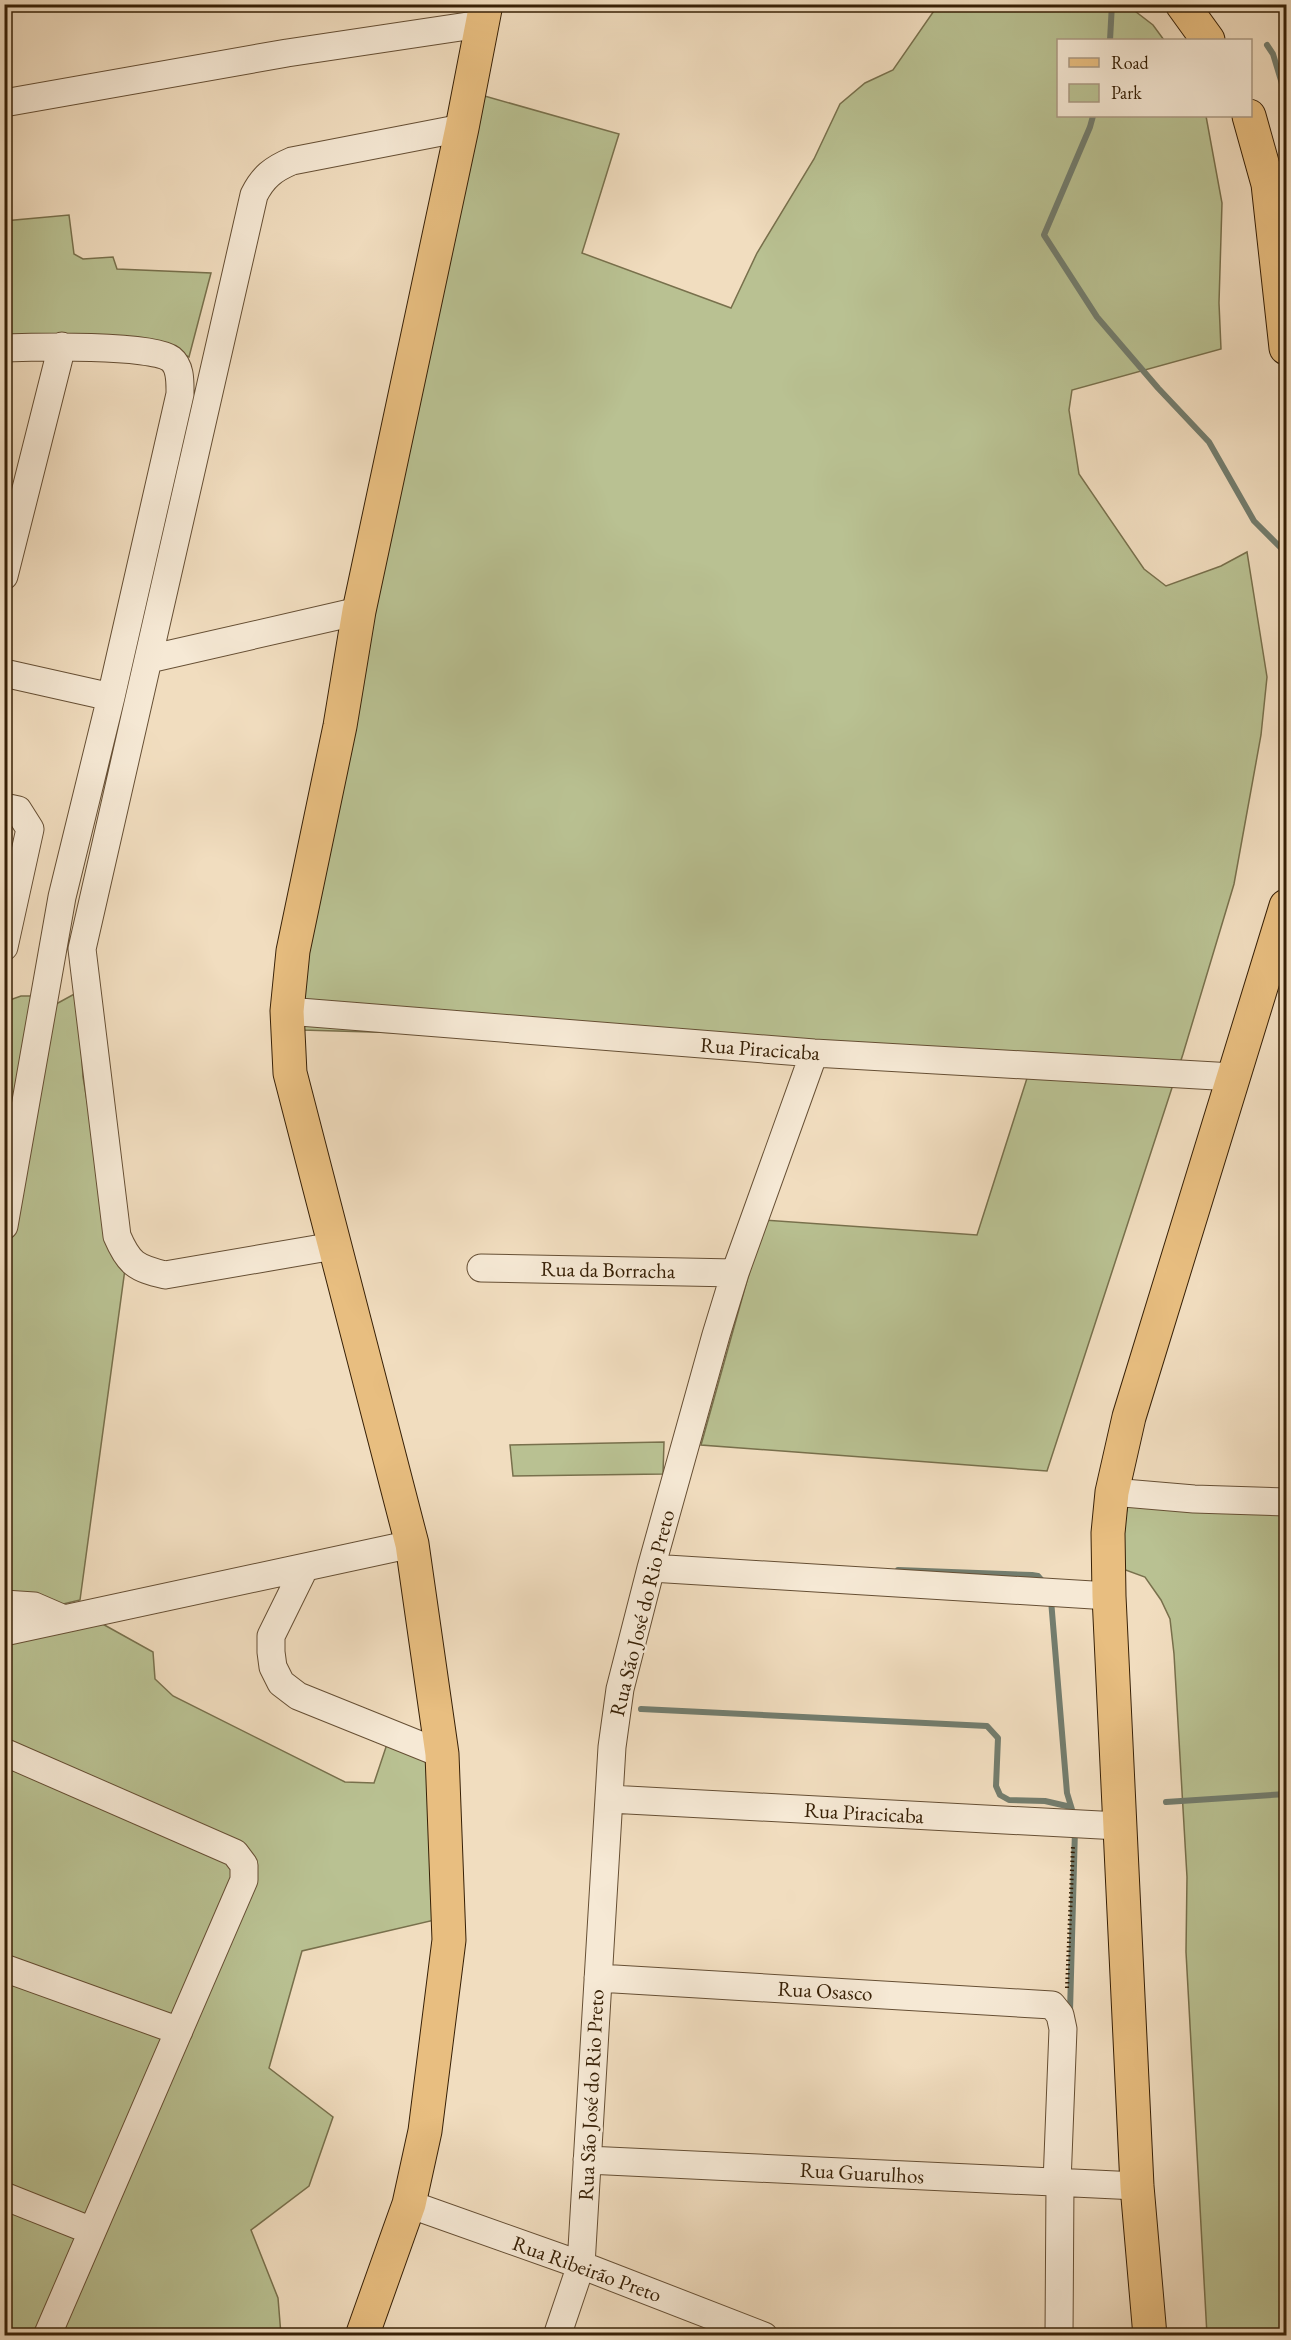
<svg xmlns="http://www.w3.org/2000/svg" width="1291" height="2340" font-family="'EB Garamond',serif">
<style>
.green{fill:#b9c192;stroke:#78704c;stroke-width:1.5}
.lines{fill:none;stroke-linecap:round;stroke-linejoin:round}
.stream{stroke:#737d6e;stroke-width:6}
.minor-casing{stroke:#664f34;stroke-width:29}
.major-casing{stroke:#372006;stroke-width:35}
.path{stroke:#372006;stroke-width:4;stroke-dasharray:1.5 3;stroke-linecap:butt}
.minor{stroke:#f6e9d5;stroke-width:27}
.major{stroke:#e8be80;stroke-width:33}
.labels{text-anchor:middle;stroke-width:5;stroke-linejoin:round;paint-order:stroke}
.street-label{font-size:21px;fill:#372006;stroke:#f6e9d5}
</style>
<rect width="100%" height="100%" fill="#f1ddbf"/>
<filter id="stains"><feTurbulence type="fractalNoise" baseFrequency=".00333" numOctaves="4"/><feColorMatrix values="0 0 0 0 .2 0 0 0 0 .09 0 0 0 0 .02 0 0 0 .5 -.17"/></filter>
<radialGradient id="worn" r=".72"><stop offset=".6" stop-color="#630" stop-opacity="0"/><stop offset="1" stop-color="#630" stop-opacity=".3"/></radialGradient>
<!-- green -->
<path class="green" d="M938,5H1127L1153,25L1164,40H1058V116H1206L1222,203L1219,303L1221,349L1072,390L1069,410L1079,474L1144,569L1166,586L1221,566L1247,552L1267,677L1261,735L1234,884L1183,1054L1047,1471L701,1445L764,1220L977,1235L1029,1072L548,1037L302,1030L293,936L474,93L619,134L582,253L731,308L757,253L814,159L840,104L865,83L893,70Z
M69,215L74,254L83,259L113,257L117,269L211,273L189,357L152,341L5,336L4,221Z
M78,992L83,1077L110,1236L125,1269L80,1600L5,1618L4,1002L21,996H34L47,1009Z
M664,1442L663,1474L513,1476L510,1445Z
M1128,1506L1286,1514V2335H1207L1186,1952L1187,1877L1174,1654L1170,1619L1161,1600L1145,1577L1112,1565Z
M99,1622L153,1652L155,1679L173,1696L345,1782L374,1783L389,1738L436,1766L439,1919L302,1951L269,2068L333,2117L309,2186L251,2230L278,2298L281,2335H5L4,1643Z"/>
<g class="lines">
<!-- stream -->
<path class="stream" d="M1110,40L1112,4
M1267,45L1273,54L1286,97
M1093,116L1090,127L1044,235L1097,317L1158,388L1209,442L1254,521L1286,553
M898,1570L1032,1575L1038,1576L1044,1583
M1051,1600L1067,1793L1074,1816
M641,1709L987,1726L998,1738L996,1786L1000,1795L1009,1800L1045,1801L1071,1807
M1166,1802L1286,1794
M1070,2011L1075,1829"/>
<defs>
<path id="minor" d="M4,103L287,53L481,24
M4,348C33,347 152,344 171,359C181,367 180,382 180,394L111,697L62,897L4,1226
M4,576L62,346
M149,659L359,611
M4,673L111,697
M4,807L18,810L30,829L4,947
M287,1011L814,1053L1233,1077
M334,1246L165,1275C136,1268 129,1264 117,1236L82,949L254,195C263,177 273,169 292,161L462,128
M481,1268L735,1273
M1112,1492L1194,1499L1286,1502
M651,1568L1109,1596
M304,1569L271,1636V1652L273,1667L281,1683L298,1696L442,1754
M4,1604L34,1606L64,1619
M4,1632L412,1544
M4,1752L235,1853L244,1865V1880L47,2336
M609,1799L1119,1826
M4,1968L179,2031
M598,1978L1052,2005L1060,2015L1063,2029L1057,2183
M587,2160L1137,2186
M4,2196L92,2231
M409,2204L581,2265L764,2336
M557,2336L581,2265L612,1747L620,1689L651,1568L716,1335L735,1273L814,1053
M1059,2336L1060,2183"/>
<path id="major" d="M1182,4L1208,40
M1249,116L1268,184L1286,348
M362,2336L409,2204L425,2131L449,1940L442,1754L412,1544L290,1073L287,1011L293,951L340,726L359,611L462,128L486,4
M1150,2336L1137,2186L1109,1596L1108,1533L1112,1492L1129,1417L1286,906"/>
</defs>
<!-- minor casing -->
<use href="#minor" class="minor-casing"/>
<!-- major casing -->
<use href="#major" class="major-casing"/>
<!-- path -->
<path class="path" d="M1067,1988L1073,1846"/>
<!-- minor -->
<use href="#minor" class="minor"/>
<!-- major -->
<use href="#major" class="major"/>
</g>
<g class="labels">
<!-- street labels -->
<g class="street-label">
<text transform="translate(760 1049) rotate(4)" y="7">Rua Piracicaba</text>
<text transform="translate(608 1270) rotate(1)" y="7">Rua da Borracha</text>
<text transform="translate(642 1613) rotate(-76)" y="7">Rua São José do Rio Preto</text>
<text transform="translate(864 1813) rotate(3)" y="7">Rua Piracicaba</text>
<text transform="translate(825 1991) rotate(3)" y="7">Rua Osasco</text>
<text transform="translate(591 2095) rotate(-87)" y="7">Rua São José do Rio Preto</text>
<text transform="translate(862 2173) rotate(3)" y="7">Rua Guarulhos</text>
<text transform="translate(587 2269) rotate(20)" y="7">Rua Ribeirão Preto</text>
</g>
</g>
<!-- margin -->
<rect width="1291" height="2340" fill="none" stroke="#f1ddbf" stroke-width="24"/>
<rect x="6" y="6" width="1279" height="2328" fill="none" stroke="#372006" stroke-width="3"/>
<rect x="12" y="12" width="1267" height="2316" fill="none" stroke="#372006" stroke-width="1.5"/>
<!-- legend -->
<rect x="1057" y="39" width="195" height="78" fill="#f6e9d5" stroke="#aa9982" stroke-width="1.5"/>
<rect x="1069" y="58" width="30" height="9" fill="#e8be80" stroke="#aa9982" stroke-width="1.5"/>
<text x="1111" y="69" font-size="18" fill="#372006">Road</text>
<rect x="1069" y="84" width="30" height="18" fill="#b9c192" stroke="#aa9982" stroke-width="1.5"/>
<text x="1111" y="99" font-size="18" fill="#372006">Park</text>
<rect width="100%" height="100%" filter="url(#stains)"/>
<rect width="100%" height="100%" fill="url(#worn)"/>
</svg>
